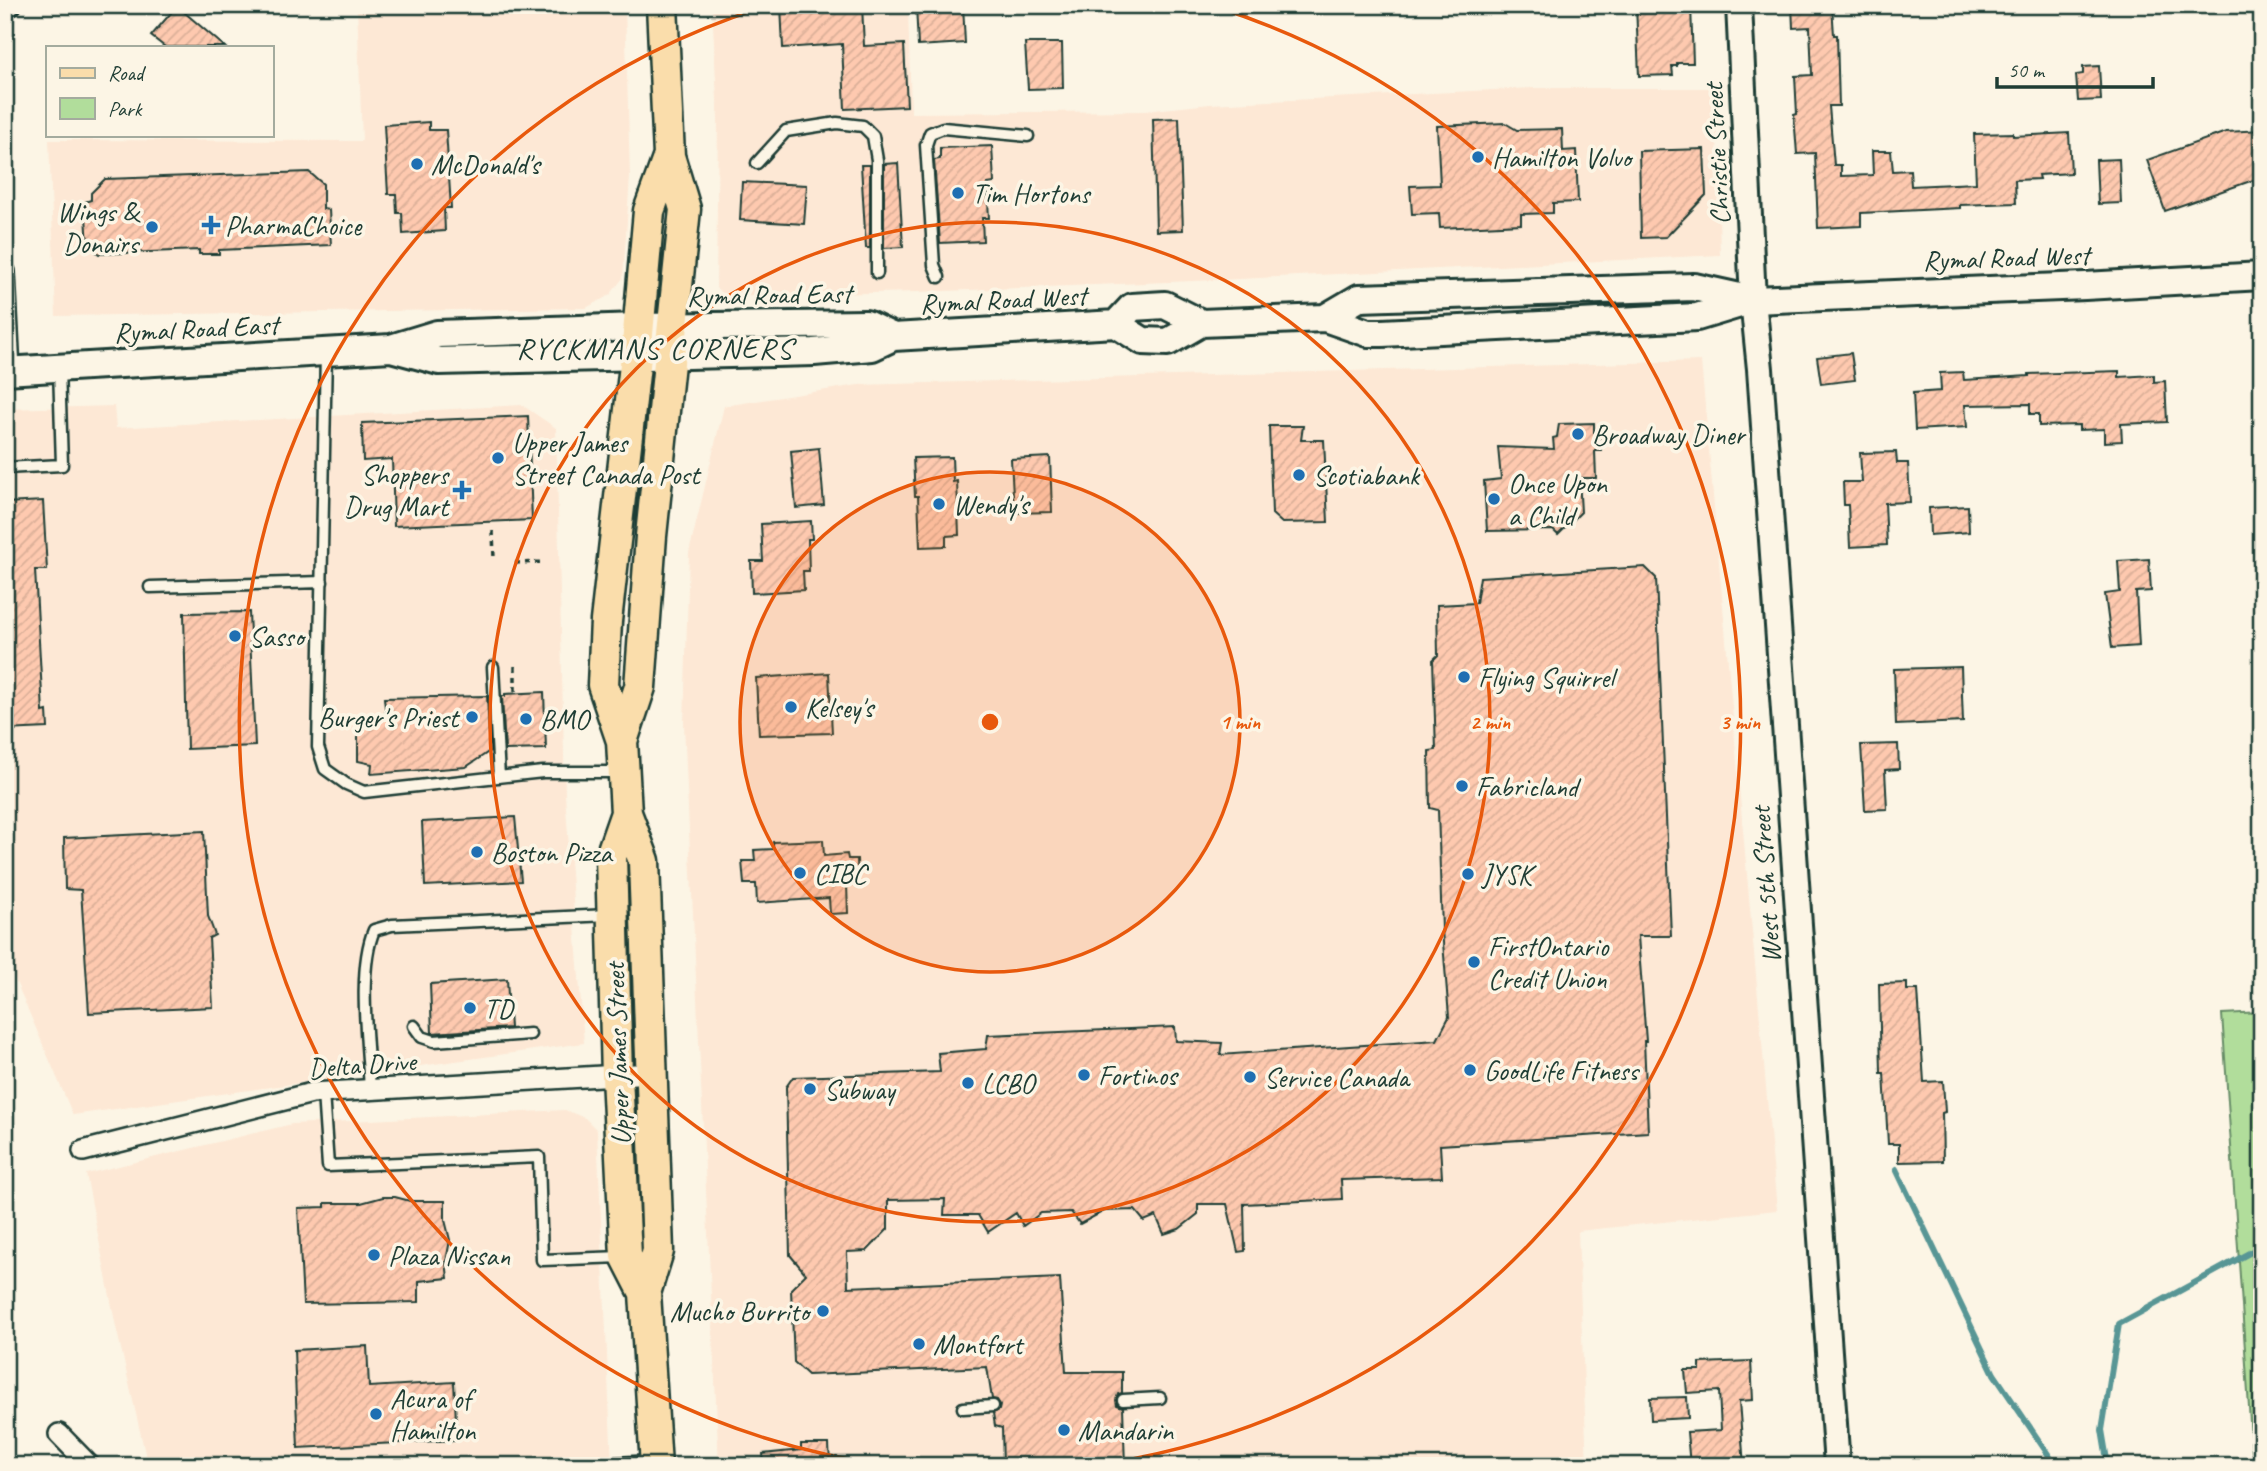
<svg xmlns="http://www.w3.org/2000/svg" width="2267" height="1471" font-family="Caveat,sans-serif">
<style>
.built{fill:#fde8d5}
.park{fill:#b1dd9b;stroke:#688d68;stroke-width:2}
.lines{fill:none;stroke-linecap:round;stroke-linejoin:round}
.stream{stroke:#599695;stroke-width:6}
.building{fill:url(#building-hatch);stroke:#1f3d34;stroke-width:2}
.service-casing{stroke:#1f3d34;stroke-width:15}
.minor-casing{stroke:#1f3d34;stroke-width:24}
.tertiary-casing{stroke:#1f3d34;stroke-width:30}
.secondary-casing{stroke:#1f3d34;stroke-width:32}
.primary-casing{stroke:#1f3d34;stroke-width:35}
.path{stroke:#1f3d34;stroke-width:3.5;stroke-dasharray:5 5;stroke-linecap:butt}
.service{stroke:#fcf5e5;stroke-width:10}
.minor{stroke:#fcf5e5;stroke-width:19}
.tertiary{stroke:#fcf5e5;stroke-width:24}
.secondary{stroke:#fcf5e5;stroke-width:26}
.primary{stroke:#faddab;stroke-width:30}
.ring{fill:none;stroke:#e8590c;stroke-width:3.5}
.poi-dot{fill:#1f6fb2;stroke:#fcf5e5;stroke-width:2.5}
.labels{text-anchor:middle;stroke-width:7;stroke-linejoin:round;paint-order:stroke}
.street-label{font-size:28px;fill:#1f3d34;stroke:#fcf5e5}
.poi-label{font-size:28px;fill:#1f3d34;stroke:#fcf5e5;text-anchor:start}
.neighbourhood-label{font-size:30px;letter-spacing:2px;fill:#1f3d34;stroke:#fcf5e5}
.centre{fill:#e8590c;stroke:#fcf5e5;stroke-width:3.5}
.ring-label{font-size:21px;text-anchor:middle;font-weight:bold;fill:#e8590c;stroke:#fcf5e5;stroke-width:7;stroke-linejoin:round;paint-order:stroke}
</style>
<defs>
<pattern id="building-hatch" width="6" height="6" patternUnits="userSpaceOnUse" patternTransform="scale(1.75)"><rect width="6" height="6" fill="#fec9af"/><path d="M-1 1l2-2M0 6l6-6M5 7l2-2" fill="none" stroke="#d9ae97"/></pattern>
</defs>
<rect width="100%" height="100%" fill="#fcf5e5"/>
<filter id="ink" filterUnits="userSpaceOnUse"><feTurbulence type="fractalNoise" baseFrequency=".0143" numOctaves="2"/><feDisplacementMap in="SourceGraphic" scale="14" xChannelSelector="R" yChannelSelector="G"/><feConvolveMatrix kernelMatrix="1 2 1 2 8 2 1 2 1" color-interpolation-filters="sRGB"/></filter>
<g filter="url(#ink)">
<!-- built -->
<path class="built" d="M357,5H625L630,177L623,278L610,295L586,308L56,316L49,140L362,141Z
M712,5H908L911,113L1145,111L1210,104L1533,88H1716L1720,255L1218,280L919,292L726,296L716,288L718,119Z
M1701,361L1777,1210L1578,1231L1587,1466H719L684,724L689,553L724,406L858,385Z
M522,405L556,428L565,795L584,1043L73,1115L5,956V409L114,406L116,428Z
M565,1110L585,1118L597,1130L612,1466H148L116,1327L86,1174L292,1124Z"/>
<!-- park -->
<path class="park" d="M2262,1012V1466H2253L2222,1014Z"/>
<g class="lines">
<!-- stream -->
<path class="stream" d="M1896,1169L1994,1374L2056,1466
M2108,1466L2102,1430L2119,1324L2262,1246"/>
</g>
<!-- building -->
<path class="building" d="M781,5H862L864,46L904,44L907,106L845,109L842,44L783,48Z
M916,5H963L965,43L918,46Z
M1636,5H1691L1693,63H1677V66H1672L1673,75L1639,76Z
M1792,5H1832L1834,35H1837L1839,106H1829L1834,165H1841V176L1873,175L1872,151H1891L1893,171L1910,170L1911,186L1976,183L1974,134L2013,133V136L2069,133L2071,173L2038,175L2039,179L2015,180L2016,203L1960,205V208L1861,213V226L1818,228L1815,153L1797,154L1794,115L1797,114L1795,76L1812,75L1810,27L1793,28Z
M177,6L225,47H165L151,36Z
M1025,43H1062L1063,88L1028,89Z
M2099,66L2101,100L2078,101L2076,75L2083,74V67Z
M1179,118L1183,230L1156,231L1153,119Z
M429,122V130H446L451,208H444L445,231L403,234L402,213H397L396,194H388L384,125Z
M1505,123L1517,130L1562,129L1563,151L1576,150L1578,202L1553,203V213L1521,214V224L1440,228L1439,213L1412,214L1410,186L1440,185L1437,126Z
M2262,130V177L2165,211L2147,160L2226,132Z
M992,146L994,183L987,184L989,218H982L983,241L940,243L934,160L940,159V148Z
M1704,149L1706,195L1666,237L1641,238L1639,151Z
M2119,159L2121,203L2098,204L2096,160Z
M898,163L903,247L884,248V164Z
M861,165H870V248H866Z
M309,172L323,184V209L329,210L331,245L219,250V254H199V250L99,254L88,245L85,202L91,200V193L105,179Z
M742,182L807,185L804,224L740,220Z
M1851,353L1855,380L1821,384L1817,357Z
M2119,371V377L2154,375V382L2165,381L2167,422L2121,424L2122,441L2104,442V429L2079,430V425L2039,426V414H2030V404L1965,405L1967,427L1915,430L1913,393L1941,391L1940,373L1963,372L1964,380L2029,376V374Z
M528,416L532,520L394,526L392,459L363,461L362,423Z
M1594,423V432H1599L1601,451H1595L1596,478H1579L1581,512L1558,535L1553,530L1487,531L1484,481L1501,479L1498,447L1554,449L1553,438L1557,437L1559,424Z
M1269,426H1303L1301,440H1324L1328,522L1282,523L1272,514Z
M819,448L824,505L796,508L791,451Z
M1896,452L1897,463H1908L1910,502L1885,503L1887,545L1850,547L1848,505H1844L1843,482H1862L1860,453Z
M952,457L953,482L957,481L959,535L946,536V546L920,547L918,496H915L913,458Z
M1050,457L1052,512L1014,513L1011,459Z
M43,501L47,570H35L43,712L47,711L48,728L5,730V503Z
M1968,506L1969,532L1930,535L1929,508Z
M811,521L812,539H808L809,571H803L804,590L752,593L751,561H763L761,524Z
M2149,559L2151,591L2136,592L2139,646L2112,648L2105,594L2120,592L2118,561Z
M1645,567L1656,578L1671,936H1638L1646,1041H1644L1648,1132L1440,1145L1442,1177L1341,1180L1342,1199L1244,1204L1245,1251L1238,1252L1227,1204H1198V1214L1179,1229L1164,1234L1156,1216L1144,1221L1135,1210L1104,1211L1080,1224L1071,1212L1041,1213L1023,1226L1016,1213L988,1232L978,1215H944L945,1199L888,1200V1229L867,1251L847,1252L848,1287L1060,1278L1066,1372H1122V1393L1118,1394L1116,1400L1117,1405L1123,1407L1125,1466H1003L1002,1428L995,1426L993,1413L999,1410L1000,1405L997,1400L992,1399L987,1367L808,1375L794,1362L791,1289L806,1274L790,1255L786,1087L793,1077L940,1072L938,1053L986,1049L988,1035L1175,1027L1176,1041L1222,1043L1220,1055L1437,1040L1449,1017L1442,930L1438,810L1430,808L1429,751L1436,750L1433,660L1438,655L1437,605L1476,603L1480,577Z
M249,612L255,746L187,749L184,613Z
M1961,667L1963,722L1896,725L1894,669Z
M829,673L832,733L759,735L756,678Z
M544,692L546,749L505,750L502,696H505V694Z
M487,696L490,751L466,767L371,774L372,764L358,761V719L386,717L384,698Z
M1898,744L1899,769L1885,770L1887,809L1865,810L1861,745Z
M515,817L521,881L425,886L422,822Z
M204,831L208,916L215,935L209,938L213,1007L89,1013L81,890L65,889L64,838Z
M823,840L824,856L847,854L848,859H857L858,884L847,885L848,913L830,914L829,898L757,903L756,884H744L742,861H755L754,850L773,849V842Z
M507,979L510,1028L432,1033L430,984Z
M1907,983V990H1918L1924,1082L1943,1081L1945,1112L1942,1113L1943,1161L1899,1162V1144H1888L1884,1073H1881L1879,984Z
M383,1197H395L410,1201H445V1220L450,1240L446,1261L448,1278L419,1281V1302L303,1304L298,1208L325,1207V1203H361Z
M367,1346L369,1387L454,1382L457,1440L298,1448L294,1350Z
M1751,1361L1753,1400L1739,1401L1744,1466H1690L1687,1432L1721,1430L1719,1391L1687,1393L1685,1370H1700V1363Z
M1687,1397L1688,1418L1651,1420L1650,1398Z
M801,1444H829L830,1466H764L763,1454L801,1450Z"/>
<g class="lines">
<defs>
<path id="service" d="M757,163L786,131L837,123L863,126L873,136L877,160V273
M939,277L934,265L926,145L930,133L943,128L1028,136
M326,353L318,747L325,769L346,784L364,792L543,772H620
M5,468L62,465L59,368
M150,587L322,582
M493,667L499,777
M414,1026L422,1037L434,1041L530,1034
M370,1090C368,1046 357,970 374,930L392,925L609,915
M323,1093L328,1166L539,1157L542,1260L622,1257
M1123,1400L1160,1398
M963,1408L993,1406
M561,1466L652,1461"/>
<path id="minor" d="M5,6L11,5
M5,272L10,370
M83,1151L312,1093L652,1073
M59,1434L90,1466"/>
<path id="tertiary" d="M1739,5L1753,300L1760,369C1784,735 1813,1100 1837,1466"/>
<path id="secondary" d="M1325,318L1359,298L1694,287L1753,300
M1116,324L1132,307L1165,305L1201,323
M391,348L439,361L814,352L872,347L893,337L1116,324L1143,341L1168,342L1201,323L1325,318L1368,333H1382L1697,317L1753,300L2085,286L2262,276
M5,371L391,348L437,334L638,327L866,324L893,337"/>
<path id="primary" d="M622,741L640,687L651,536L685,209L669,156L662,5
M626,813L611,856L617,1076L626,1256L645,1293
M656,1466L645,1293L658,1251L644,861L626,813L622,741L603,685L606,621L636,356L649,211L669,156"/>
</defs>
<!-- service casing -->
<use href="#service" class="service-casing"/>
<!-- minor casing -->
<use href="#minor" class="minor-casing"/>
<!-- tertiary casing -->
<use href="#tertiary" class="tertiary-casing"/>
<!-- secondary casing -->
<use href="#secondary" class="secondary-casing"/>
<!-- primary casing -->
<use href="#primary" class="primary-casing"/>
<!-- path -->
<path class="path" d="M493,531L494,559
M515,563L544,562
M515,666V691"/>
<!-- service -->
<use href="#service" class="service"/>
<!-- minor -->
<use href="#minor" class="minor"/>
<!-- tertiary -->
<use href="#tertiary" class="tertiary"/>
<!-- secondary -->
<use href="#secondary" class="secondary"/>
<!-- primary -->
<use href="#primary" class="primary"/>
</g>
</g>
<!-- distance rings -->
<circle cx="990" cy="722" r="250" fill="#e8590c" fill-opacity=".12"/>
<g class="ring">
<circle cx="990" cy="722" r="250"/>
<circle cx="990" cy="722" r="500"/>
<path d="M892 1466A750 750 0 0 1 764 7M1216 7A750 750 0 0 1 1088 1466"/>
</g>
<!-- markers -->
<g class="poi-dot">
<circle cx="1478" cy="157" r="7"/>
<circle cx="417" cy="164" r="7"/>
<circle cx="958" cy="193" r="7"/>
<path d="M207.5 214.5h7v7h7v7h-7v7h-7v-7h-7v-7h7z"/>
<circle cx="152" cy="227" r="7"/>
<circle cx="1578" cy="434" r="7"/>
<circle cx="498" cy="458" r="7"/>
<circle cx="1299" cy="475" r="7"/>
<path d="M458.5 479.5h7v7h7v7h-7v7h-7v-7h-7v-7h7z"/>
<circle cx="1494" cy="499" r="7"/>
<circle cx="939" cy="504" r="7"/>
<circle cx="235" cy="636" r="7"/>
<circle cx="1464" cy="677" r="7"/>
<circle cx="791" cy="707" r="7"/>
<circle cx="472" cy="717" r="7"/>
<circle cx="526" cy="719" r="7"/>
<circle cx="1462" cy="786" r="7"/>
<circle cx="477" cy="852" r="7"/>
<circle cx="800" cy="873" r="7"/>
<circle cx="1468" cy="874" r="7"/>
<circle cx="1474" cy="962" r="7"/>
<circle cx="470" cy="1008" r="7"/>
<circle cx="1470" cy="1070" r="7"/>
<circle cx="1084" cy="1075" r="7"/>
<circle cx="1250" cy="1077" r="7"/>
<circle cx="968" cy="1083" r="7"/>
<circle cx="810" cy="1089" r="7"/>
<circle cx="374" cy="1255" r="7"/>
<circle cx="823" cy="1311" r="7"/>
<circle cx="919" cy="1344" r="7"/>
<circle cx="376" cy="1414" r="7"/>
<circle cx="1064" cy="1430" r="7"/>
</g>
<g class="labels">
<!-- street labels -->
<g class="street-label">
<text transform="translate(1716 154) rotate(-93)" y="10">Christie Street</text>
<text transform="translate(2006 257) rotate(-2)" y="10">Rymal Road West</text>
<text transform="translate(769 294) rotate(-1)" y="10">Rymal Road East</text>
<text transform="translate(1003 299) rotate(-3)" y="10">Rymal Road West</text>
<text transform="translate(196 328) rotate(-3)" y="10">Rymal Road East</text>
<text transform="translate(1765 885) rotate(-94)" y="10">West 5th Street</text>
<text transform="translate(617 1054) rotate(-92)" y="10">Upper James Street</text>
<text transform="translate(362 1064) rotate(-4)" y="10">Delta Drive</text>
</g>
<!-- poi labels -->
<g class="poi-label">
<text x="1492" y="167">Hamilton Volvo</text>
<text x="431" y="174">McDonald's</text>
<text x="972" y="203">Tim Hortons</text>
<text x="138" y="221" text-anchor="end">Wings &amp;<tspan x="138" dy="32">Donairs</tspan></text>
<text x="225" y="235">PharmaChoice</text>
<text x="1592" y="444">Broadway Diner</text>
<text x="512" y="452">Upper James<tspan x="512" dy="32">Street Canada Post</tspan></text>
<text x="448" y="484" text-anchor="end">Shoppers<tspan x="448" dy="32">Drug Mart</tspan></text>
<text x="1313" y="485">Scotiabank</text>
<text x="1508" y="493">Once Upon<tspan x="1508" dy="32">a Child</tspan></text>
<text x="953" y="514">Wendy's</text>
<text x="249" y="646">Sasso</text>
<text x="1478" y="687">Flying Squirrel</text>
<text x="805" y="717">Kelsey's</text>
<text x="458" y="727" text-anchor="end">Burger's Priest</text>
<text x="540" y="729">BMO</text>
<text x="1476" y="796">Fabricland</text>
<text x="491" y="862">Boston Pizza</text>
<text x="814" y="883">CIBC</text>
<text x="1482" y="884">JYSK</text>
<text x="1488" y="956">FirstOntario<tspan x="1488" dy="32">Credit Union</tspan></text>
<text x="484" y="1018">TD</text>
<text x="1484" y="1080">GoodLife Fitness</text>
<text x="1098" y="1085">Fortinos</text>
<text x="1264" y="1087">Service Canada</text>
<text x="982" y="1093">LCBO</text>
<text x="824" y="1099">Subway</text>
<text x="388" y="1265">Plaza Nissan</text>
<text x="809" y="1321" text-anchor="end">Mucho Burrito</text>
<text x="933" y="1354">Montfort</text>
<text x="390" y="1408">Acura of<tspan x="390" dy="32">Hamilton</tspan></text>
<text x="1078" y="1440">Mandarin</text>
</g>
<!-- neighbourhood labels -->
<g class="neighbourhood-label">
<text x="655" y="358">RYCKMANS CORNERS</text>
</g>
</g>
<circle cx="990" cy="722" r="10" class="centre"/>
<g class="ring-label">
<text x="1240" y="729">1 min</text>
<text x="1490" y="729">2 min</text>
<text x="1740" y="729">3 min</text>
</g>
<!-- margin -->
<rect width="2267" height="1471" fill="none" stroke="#fcf5e5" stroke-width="28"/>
<rect x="14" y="14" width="2239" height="1443" fill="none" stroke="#1f3d34" stroke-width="2.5" filter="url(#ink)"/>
<!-- legend -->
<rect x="46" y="46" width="228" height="91" fill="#fcf5e5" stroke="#a4ab9e" stroke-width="2"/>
<rect x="60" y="68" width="35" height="10" fill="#faddab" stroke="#a4ab9e" stroke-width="2"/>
<text x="108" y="80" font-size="21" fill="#1f3d34">Road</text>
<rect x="60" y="98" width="35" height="21" fill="#b1dd9b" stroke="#a4ab9e" stroke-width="2"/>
<text x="108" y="116" font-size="21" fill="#1f3d34">Park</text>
<!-- scale -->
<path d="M1997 77v10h156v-10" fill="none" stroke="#1f3d34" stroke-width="3.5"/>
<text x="2008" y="77" font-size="21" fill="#1f3d34" stroke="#fcf5e5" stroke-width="5" paint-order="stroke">50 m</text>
</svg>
